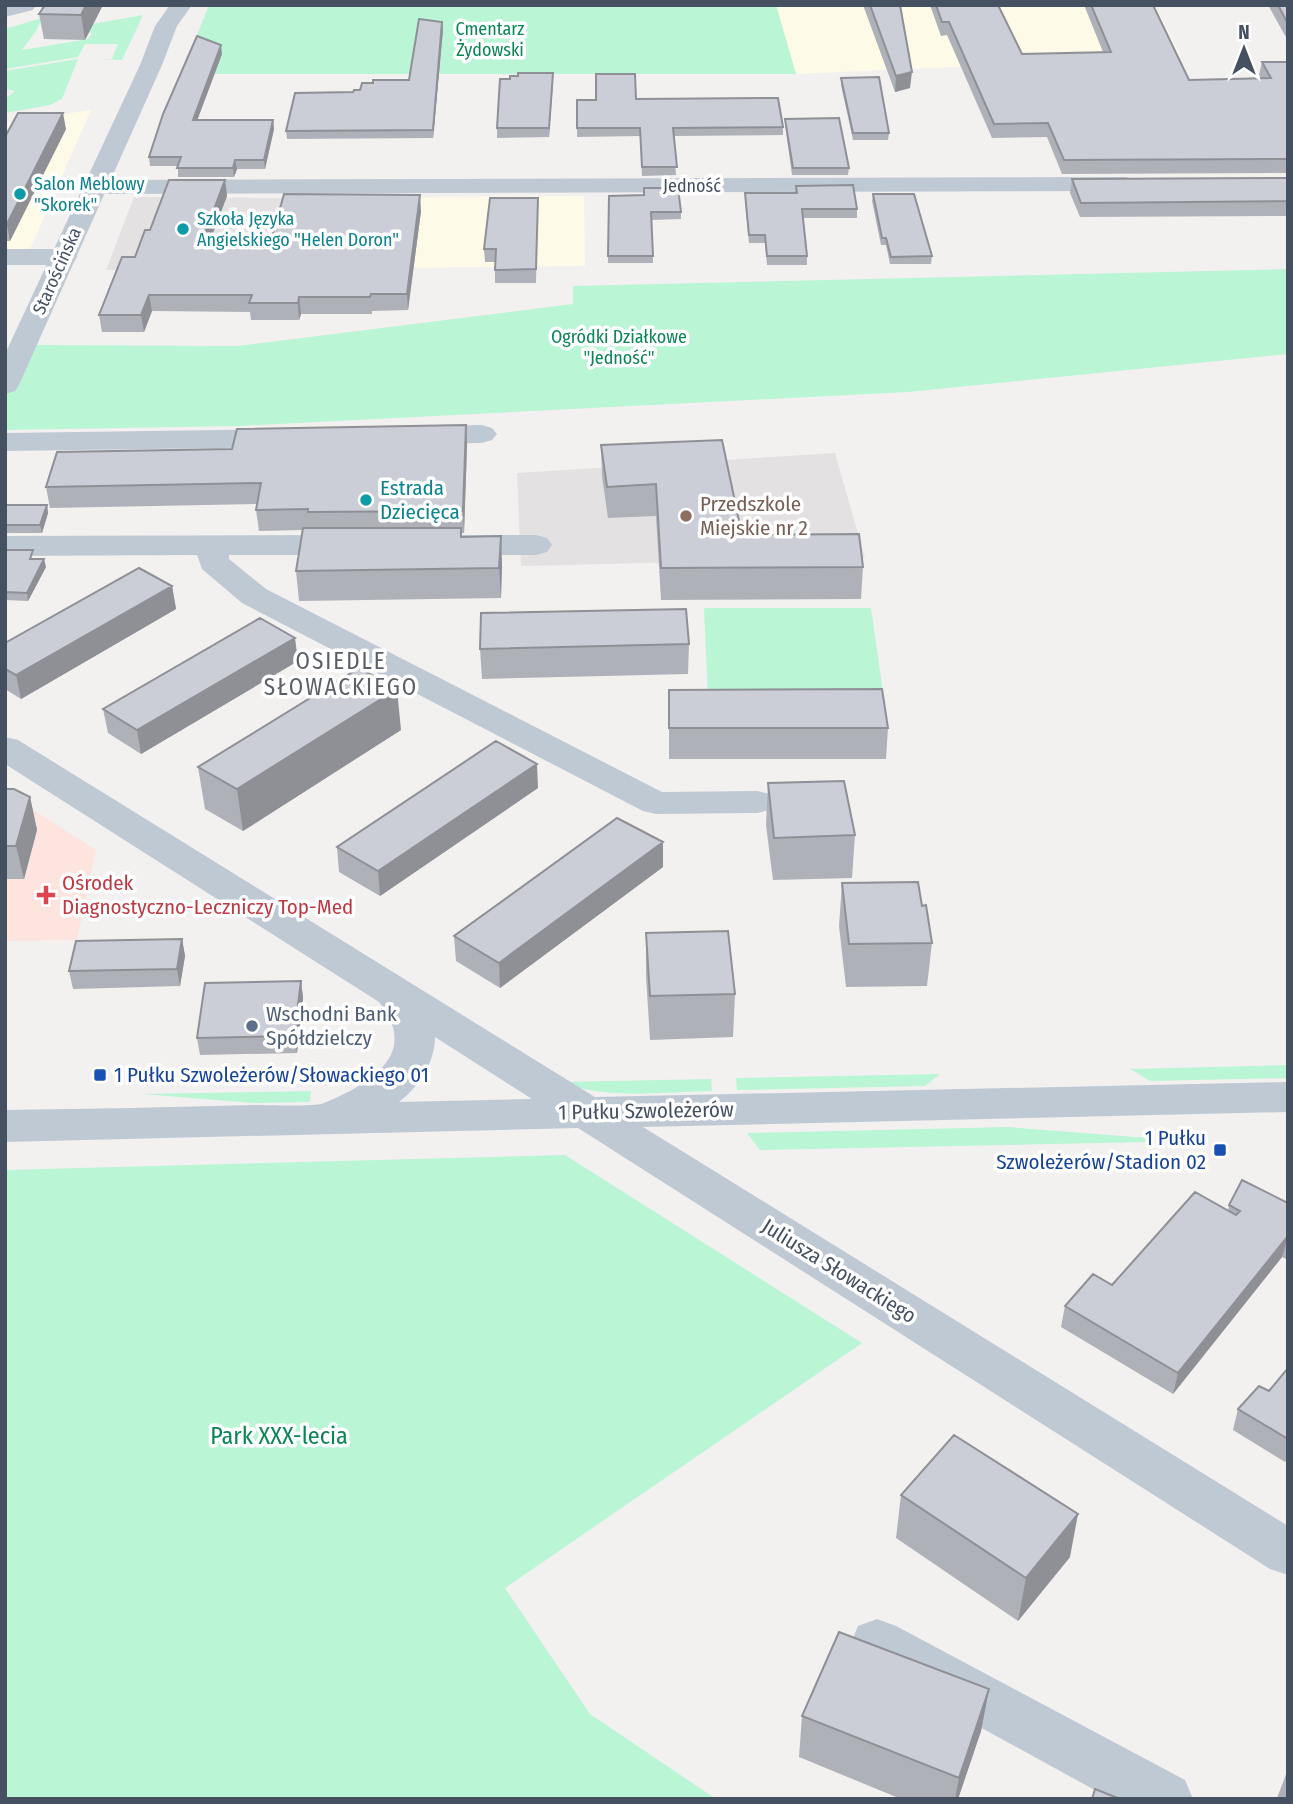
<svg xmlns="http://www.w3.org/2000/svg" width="1293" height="1804" font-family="'Fira Sans Condensed',sans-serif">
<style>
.commercial{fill:#fefae8}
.education{fill:#e4e1e2}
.medical{fill:#fee4df}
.green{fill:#baf5d6}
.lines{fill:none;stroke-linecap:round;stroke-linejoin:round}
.minor{fill:#bfc9d3;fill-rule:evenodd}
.tertiary{fill:#bfc9d3;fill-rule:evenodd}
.wall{fill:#afb1b8}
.shaded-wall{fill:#8e9096}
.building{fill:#cbced6;stroke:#8e9096;stroke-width:2}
.culture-dot{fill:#0f9aa8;stroke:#fff;stroke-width:2.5}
.education-dot{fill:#8d6e63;stroke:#fff;stroke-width:2.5}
.health-dot{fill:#e0444e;stroke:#fff;stroke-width:2.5}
.service-dot{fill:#5c6f8a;stroke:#fff;stroke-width:2.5}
.transit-dot{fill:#1a4fb4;stroke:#fff;stroke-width:2.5}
.labels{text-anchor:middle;stroke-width:7;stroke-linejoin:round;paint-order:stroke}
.far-park-label{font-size:18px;fill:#0c8554;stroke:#fff}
.far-culture-label{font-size:18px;fill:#0d838f;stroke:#fff;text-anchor:start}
.far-street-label{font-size:18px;fill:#455160;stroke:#fff}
.culture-label{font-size:21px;fill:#0d838f;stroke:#fff;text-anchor:start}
.education-label{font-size:21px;fill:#785e54;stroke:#fff;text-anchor:start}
.health-label{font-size:21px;fill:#be3a42;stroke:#fff;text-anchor:start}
.service-label{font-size:21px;fill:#4e5e75;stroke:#fff;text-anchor:start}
.transit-label{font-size:21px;fill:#164399;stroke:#fff;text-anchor:start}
.street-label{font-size:21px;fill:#455160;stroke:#fff}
.neighbourhood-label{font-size:23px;letter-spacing:2px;fill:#5b5f66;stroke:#fff}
.near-park-label{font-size:24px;fill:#0c8554;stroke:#fff}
</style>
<rect width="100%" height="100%" fill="#f3f0f0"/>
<!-- commercial -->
<path class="commercial" d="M776,5H1155L1181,57L796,74Z
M91,110L30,249H5V123Z
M584,196L585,266L299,269L312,198Z"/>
<!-- education -->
<path class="education" d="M134,197L312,198L299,269L106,270Z
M835,453L865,558L521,566L517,473Z"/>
<!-- medical -->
<path class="medical" d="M5,792L96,850L77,940L5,941Z"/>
<!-- green -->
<path class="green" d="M209,5H776L796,74H181Z
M143,15L122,60L101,59H112L118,44H85L78,57L5,69V29L42,18L36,31L22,50L88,39L92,33L85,32L81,26Z
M78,59L62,99L50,105L5,113V99L15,91L5,89V71Z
M1288,269V354L908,392L237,426L5,430V385L24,345L237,346L573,304V286Z
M704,608H871L884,699L708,700Z
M1288,1065V1078L1150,1081L1130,1069Z
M940,1074L925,1086L737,1090L736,1078Z
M711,1079L712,1091C662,1092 607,1100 560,1082Z
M311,1091L310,1102L253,1103L142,1094Z
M1008,1127L1148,1138V1142L760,1150L747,1133Z
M565,1155L862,1343L505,1588L590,1714L716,1799H5V1170Z"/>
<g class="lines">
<!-- minor -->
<path class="minor" d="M1125,177L1134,179L1137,184L1134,189L1125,191L95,194L86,192L83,187L86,182L95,180Z
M5,249H64L73,251L77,257L73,263L64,265H5Z
M482,425L492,428L497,434L492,440L482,443L413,444L403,441L398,435L403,429L413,426Z
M287,429L297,432L302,438L297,444L287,447L5,451V433Z
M353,535L364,538L369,545L364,552L353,555H229V559L266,589L662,792L757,791L770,794L775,802L770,810L757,813L656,814L643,811L242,603L202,569L197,555L5,556V536Z
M448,535H536L547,538L552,545L547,552L536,555H448L437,552L432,545L437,538Z
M877,1619L896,1626L1185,1780L1193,1799H1111L858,1660L851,1643L858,1626Z"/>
<!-- tertiary -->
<path class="tertiary" d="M5,5H36L33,10L5,17Z
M170,5H192L177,26L162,65L19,385L15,391L5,394V354L140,65L155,26Z
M5,737L18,740L595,1097L1288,1082V1112L643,1127L1288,1526V1575L1270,1569L578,1128L5,1142V1110C89,1109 172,1107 255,1105C268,1105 315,1107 324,1103C367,1085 422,1055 379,1002L5,764ZM435,1037L532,1099L399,1102C419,1087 435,1062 435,1037Z"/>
</g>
<!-- wall -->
<path class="wall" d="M103,5L85,40L44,39L39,14Z
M863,5H900L910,88L895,92Z
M930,5H998L1022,54L1103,52L1084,5H1153L1189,80L1261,78L1259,75L1262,62H1288V173L1062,174L1047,137L992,138L947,35L941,36Z
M1268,5H1288V41Z
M443,30L433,138L287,139L286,131L353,92L373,83L409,80Z
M222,54L197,120H273L274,129L265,169H237L234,177H178V166H150L149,157Z
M553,73L549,137L497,138V128L510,79L518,76Z
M841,78L889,133L888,140H853L841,85Z
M636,99L783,127V135L673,136L676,175L642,176L640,136L577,137V100Z
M785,119L849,168L848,175H792L785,125Z
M66,129L10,241H5V137Z
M1288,178V216L1080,217L1070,193L1072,179Z
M225,180L227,196L211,238L272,237L421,211L408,310L372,311V314H301L299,320H251L250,312L152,311L144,332H102L99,315L150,230Z
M796,186L857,209V218H803L807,256V265H767L765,243H749L745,202V193H795Z
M873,194L932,256L931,264H890L886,245H881L872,201Z
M609,196L681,212V219L652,220L653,263H608Z
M538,198L536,283H495V262H485L484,249Z
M466,425L467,446L464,533H461L462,537L501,536L502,566L501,598L299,601L296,571L303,530L259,531L256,510L257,504L50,508L46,487L232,449Z
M601,445L742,535L863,567L861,599L661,600L656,516L608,518L602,476Z
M5,505H47L48,513L42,533H5Z
M5,550L34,559L46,567L28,601L5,600Z
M172,586L176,609L21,699L5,689V643Z
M689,644L688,674L482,679L480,649Z
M298,661L141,754L108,733L103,709Z
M669,690L888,728L886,759H669Z
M401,730L243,831L205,809L198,767Z
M768,783L855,835L852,878L773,880L766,825Z
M538,788L380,896L339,872L337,847Z
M5,789L30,797L37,830L24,879H5Z
M663,867L500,988L456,961L454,936Z
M842,883L922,906L932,943L927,986L846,987L839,926Z
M646,933L735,994L733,1037L650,1040L646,976Z
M182,939L185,956L180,986L73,989L69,971Z
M301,981L303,998L297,1053L200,1055L197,1038Z
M1288,1203V1260L1282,1257L1173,1394L1061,1327L1065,1306L1112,1285L1228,1211L1229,1205Z
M1288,1368V1458L1285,1462L1233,1430L1238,1409L1269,1391Z
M901,1495L1070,1557L1018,1621L896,1538Z
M989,1689L981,1731L958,1799H901L799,1757L802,1716Z
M1288,1769V1799H1279L1277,1798Z"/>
<!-- shaded-wall -->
<path class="shaded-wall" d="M86,5H103L85,40L81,15Z
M442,22L443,30L433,138V130Z
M221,45L222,54L194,129L193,120Z
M912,72L910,88L895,92L896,76Z
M553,73V82L549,137V128Z
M63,113L66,129L10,241L7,224Z
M273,120L274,129L265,169L264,160Z
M235,160L237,169L234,177L233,168Z
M225,180L227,196L205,254L203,238Z
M420,195L421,211L408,310L407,294Z
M149,295L152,311L144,332L141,315Z
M299,297L301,314L299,320L298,303Z
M466,425L467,446L464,533L463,511Z
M47,505L48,513L42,533L40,525Z
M501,536L502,566L501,598L499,568Z
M44,559L46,567L28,601L27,593Z
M172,586L176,609L21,699L16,675Z
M295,638L298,661L141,754L137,730Z
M397,689L401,730L243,831L237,789Z
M537,764L538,788L380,896L378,871Z
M30,797L37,830L24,879L16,846Z
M663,842V867L500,988L499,963Z
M182,939L185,956L180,986L177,969Z
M301,981L303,998L297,1053L294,1036Z
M1288,1236L1282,1257L1173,1394L1178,1373Z
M1078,1514L1070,1557L1018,1621L1026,1578Z
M989,1689L981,1731L958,1799H955L959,1778Z"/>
<!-- building -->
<path class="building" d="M45,5H86L81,15L39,14Z
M870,5H900L912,72L896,76Z
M936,5H998L1022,54L1111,52L1091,5H1153L1189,80L1271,78L1262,62H1288V159L1064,160L1048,123L994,124L949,22H942Z
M1278,5H1288V24Z
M419,19L442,22L433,130L286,131L295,93L353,92L354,90H360L362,83H373V80H409Z
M197,36L221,45L193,120H273L264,160H235L233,168H177L181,157H149L163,114Z
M518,73H553L549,128H497L500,79H510V76H518Z
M596,74H635L636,99L778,98L783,127L673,128L677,167H642L640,128H577V100H596Z
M879,77L889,133H853L841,78Z
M18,113H63L7,224H5V137Z
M839,118L849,168H793L785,119Z
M1288,178V201L1081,203L1072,179Z
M169,180H225L203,238L272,237L284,194L420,195L407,294H371L370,297H299L298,303H249L252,295H149L141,315H99L122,257H135L145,230H150Z
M853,185L857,209H802L807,256H767L765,235H749L745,193H797L796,186Z
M644,188H678L681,212H651L653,256H608L609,196L644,195Z
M873,194H914L932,256L891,257L886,238H882Z
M490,198H538L536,269L495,270L496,249H484Z
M466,425L463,511L308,512V509L256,510L261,483L46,487L57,452L232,449L237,429Z
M722,440L742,535L859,534L863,567L661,568L656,484L607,487L601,445Z
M5,505H47L40,525H5Z
M303,528H461V537L501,536L499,568L296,571Z
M5,550H33L30,559H44L27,593L5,592Z
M139,568L172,586L16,675L5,669V643Z
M686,609L689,644L480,649L481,613Z
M260,618L295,638L137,730L103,709Z
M359,668L397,689L237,789L198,767Z
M882,689L888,728H669V690Z
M496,741L537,764L378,871L337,847Z
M844,781L855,835L774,838L768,783Z
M5,789H14L30,797L16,846H5Z
M617,818L663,842L499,963L454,936Z
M918,882L922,906L926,905L932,943L849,944L842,883Z
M728,931L735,994L650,996L646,933Z
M182,939L177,969L69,971L76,941Z
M301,981L294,1036L197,1038L205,983Z
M1242,1180L1288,1203V1236L1178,1373L1065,1306L1093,1274L1112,1285L1195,1192L1236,1215L1240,1211L1229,1205Z
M1288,1368V1439L1238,1409L1259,1386L1269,1391Z
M954,1435L1078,1514L1026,1578L901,1495Z
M839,1632L989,1689L959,1778L802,1716Z
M1095,1789L1120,1799H1092Z"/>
<!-- markers -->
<g class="culture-dot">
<circle cx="20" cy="194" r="7"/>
<circle cx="183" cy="229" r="7"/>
<circle cx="366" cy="500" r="7"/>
</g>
<circle class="education-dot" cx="686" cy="516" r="7"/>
<path class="health-dot" d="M42.5 884.5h7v7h7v7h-7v7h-7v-7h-7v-7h7z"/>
<circle class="service-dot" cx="252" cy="1026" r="7"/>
<g class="transit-dot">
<rect x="93" y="1068" width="14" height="14" rx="3.5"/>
<rect x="1213" y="1143" width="14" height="14" rx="3.5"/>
</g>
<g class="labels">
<!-- far-park labels -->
<g class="far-park-label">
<text x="490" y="35">Cmentarz<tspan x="490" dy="21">Żydowski</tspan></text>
<text x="619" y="343">Ogródki Działkowe<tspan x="619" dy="21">"Jedność"</tspan></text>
</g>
<!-- far-culture labels -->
<g class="far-culture-label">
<text x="34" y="190">Salon Meblowy<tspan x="34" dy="21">"Skorek"</tspan></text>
<text x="197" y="225">Szkoła Języka<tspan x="197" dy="21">Angielskiego "Helen Doron"</tspan></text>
</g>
<!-- far-street labels -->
<g class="far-street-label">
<text x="692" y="192">Jedność</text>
<text transform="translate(57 271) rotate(-66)" y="6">Starościńska</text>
</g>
<!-- culture labels -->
<g class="culture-label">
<text x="380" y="495">Estrada<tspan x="380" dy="24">Dziecięca</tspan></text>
</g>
<!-- education labels -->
<g class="education-label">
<text x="700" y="511">Przedszkole<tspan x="700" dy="24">Miejskie nr 2</tspan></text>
</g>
<!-- health labels -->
<g class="health-label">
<text x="62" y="890">Ośrodek<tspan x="62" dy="24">Diagnostyczno-Leczniczy Top-Med</tspan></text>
</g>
<!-- service labels -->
<g class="service-label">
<text x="266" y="1021">Wschodni Bank<tspan x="266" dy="24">Spółdzielczy</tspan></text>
</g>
<!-- transit labels -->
<g class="transit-label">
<text x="114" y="1082">1 Pułku Szwoleżerów/Słowackiego 01</text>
<text x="1206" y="1145" text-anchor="end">1 Pułku<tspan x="1206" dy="24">Szwoleżerów/Stadion 02</tspan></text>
</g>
<!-- street labels -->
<g class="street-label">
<text transform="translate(646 1111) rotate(-1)" y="7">1 Pułku Szwoleżerów</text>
<text transform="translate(839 1271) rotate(32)" y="7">Juliusza Słowackiego</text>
</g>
<!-- neighbourhood labels -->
<g class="neighbourhood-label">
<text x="341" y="669">OSIEDLE<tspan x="341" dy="26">SŁOWACKIEGO</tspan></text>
</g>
<!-- near-park labels -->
<g class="near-park-label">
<text x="279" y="1444">Park XXX-lecia</text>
</g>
</g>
<!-- border -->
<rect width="1293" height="1804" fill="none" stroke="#455160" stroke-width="14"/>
<!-- north arrow -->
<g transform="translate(1244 49)" stroke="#ffffff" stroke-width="5" paint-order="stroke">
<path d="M0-5L12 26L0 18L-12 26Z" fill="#455160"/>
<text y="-10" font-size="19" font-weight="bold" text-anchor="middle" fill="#455160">N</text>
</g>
</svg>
